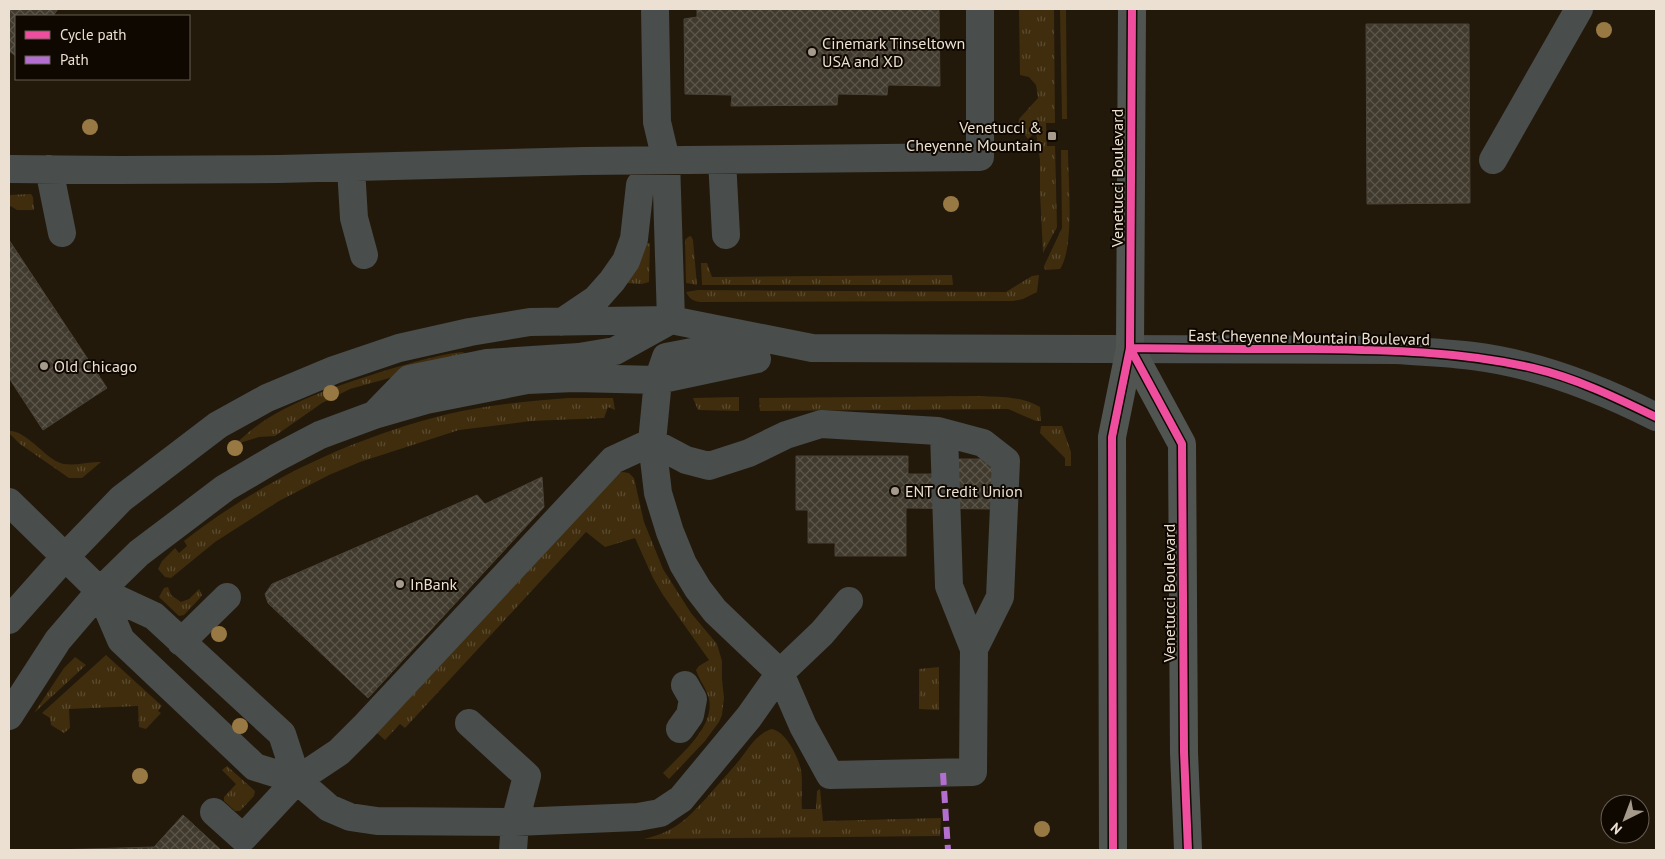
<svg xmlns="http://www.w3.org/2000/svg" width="1665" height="859" font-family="'PT Sans',sans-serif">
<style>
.grass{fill:url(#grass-tufts)}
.building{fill:url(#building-cross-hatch);stroke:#4a4337}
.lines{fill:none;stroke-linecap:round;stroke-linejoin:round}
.minor{stroke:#494d4c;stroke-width:28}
.major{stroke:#515552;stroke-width:28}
.quiet{stroke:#b36fd0;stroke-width:6;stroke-dasharray:12 6;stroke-linecap:butt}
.cycleway-casing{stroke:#0f0801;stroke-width:11}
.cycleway{stroke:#ef4d9e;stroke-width:8}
.tree{fill:#997943}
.poi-dot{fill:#a59a8c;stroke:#0f0801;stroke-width:2}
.labels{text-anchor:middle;stroke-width:4;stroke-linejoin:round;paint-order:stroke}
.poi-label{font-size:16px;fill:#ebe0d1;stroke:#0f0801;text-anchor:start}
.street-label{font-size:16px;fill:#ebe0d1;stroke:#0f0801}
</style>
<defs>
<pattern id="grass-tufts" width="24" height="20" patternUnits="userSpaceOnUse" patternTransform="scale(1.25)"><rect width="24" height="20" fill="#3f2d0e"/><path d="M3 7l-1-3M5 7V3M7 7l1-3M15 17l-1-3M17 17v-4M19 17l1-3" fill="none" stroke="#5b4b30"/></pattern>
<pattern id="building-cross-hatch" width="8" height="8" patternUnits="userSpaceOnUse" patternTransform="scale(1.25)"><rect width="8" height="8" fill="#40392d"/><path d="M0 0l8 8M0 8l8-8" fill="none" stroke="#5c554a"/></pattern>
</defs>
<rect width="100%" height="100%" fill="#22190b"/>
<!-- grass -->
<path class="grass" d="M1019,9H1054L1055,123H1046L1047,146H1055L1057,227L1043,253L1040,193V160L1036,132L1028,139L1018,126L1019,119L1038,98L1036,85L1029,77L1020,75Z
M1060,9H1066L1067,119H1062Z
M1061,150H1068C1068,179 1075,247 1060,269L1045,270L1044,266L1062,228Z
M31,194L33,197L34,210H17L9,205V195Z
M691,236L693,240L697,285L686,283L685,240L688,237Z
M650,243L649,282L642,284L625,283L645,244Z
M701,263H707L712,277L952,275L953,285H702Z
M1039,275L1037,292L1023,299L1013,301L703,302C695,302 690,300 686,292L698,290L1006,292L1032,276Z
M462,352L467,354L458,359L350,389L322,403L275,436L259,437L236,444C273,405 337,386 387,370C411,363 436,355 462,352Z
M978,396C1000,397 1021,396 1040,407L1041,421H1036L1008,409L760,411L759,398Z
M739,397V411L698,410L693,398Z
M568,398H613L615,410L608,407L604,418L531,421L459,430L360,462L329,475L279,501L215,542L171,578L165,577L158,569L162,561L175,548L179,553L187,546L184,541C262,480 352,438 448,414C487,405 528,401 568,398Z
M1041,426H1062L1071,452V466H1065V458L1040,433Z
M9,431C25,430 44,456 58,462C70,468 88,461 101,462L82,478H69L20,444L9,433Z
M623,472L629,473L634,478L644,522L663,569L691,613L717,644L722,661V680L724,698L722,715L719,722L705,741L669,779L663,773C680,755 715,727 709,699C707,689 699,680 696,670L699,666L709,660L663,595L653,578L635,538L605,547L586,532L405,728L400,724L385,740L377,733L618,473Z
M168,587L171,595L181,602L189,599L199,589L202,595L200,598L184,615L179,616L159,597L164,588Z
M106,655L162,706L158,711L161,713L146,729L139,727L138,706L69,709L70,728L64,733L51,725L50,718L42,713Z
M75,657L86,665L34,713L64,668Z
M939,667V710L919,709V669Z
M772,729C786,732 798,756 801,770C803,782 801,796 802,809H816L817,791L820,789L823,821L941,818L940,836L644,839C675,832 688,818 709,795C718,784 728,774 737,763C747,751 756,733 772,729Z
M227,766L255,791L254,796L240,811H235L224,801V797L236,784L222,770Z"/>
<!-- building -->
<path class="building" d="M9,9H58L53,16H16V56L9,51Z
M697,9H939L940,86L888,85L887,95L838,94L837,105L731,106L732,95L685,94L684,19L697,17Z
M1366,24H1469L1470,203L1367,204Z
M9,240L107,388L43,430L9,378Z
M796,456H908V474H942V459H994V509L906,508V556H835V543H808V510H796Z
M542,477L544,507L368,698L268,603L265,594L272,584L477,495L485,504Z
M183,815L221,850H53L154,847Z"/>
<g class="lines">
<!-- minor -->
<path class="minor" d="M722,160L726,235
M1493,160L1579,9
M351,168L354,218L364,255
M9,169L119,170L279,169L584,161L980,157V9
M49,169L62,233
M562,322L596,299L612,281L626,261L634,239L640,185L666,160
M375,414L409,379L487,363L579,357L615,351L671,320L666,160L657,122L655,9
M9,502L100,591L154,616L282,734L297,780
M100,591L121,640L255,767L297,780L329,808L350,817L377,821L515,822L638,817L660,813L681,799L749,717L780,673L715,611L698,589L683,564L670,532L658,493L652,442L658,380L666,357L713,348L753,344
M849,601L822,633L780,673L803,726L830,775L973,772L974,649L949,586L944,433
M9,620L65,557L121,499L218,425L267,398L334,370L399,348L470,332L530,322L671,320L812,348L1397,350C1422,352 1448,353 1473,356C1537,364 1599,388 1656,417
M181,642L227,597
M9,716L58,640L100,591L139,553L225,488L276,458L320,435L374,415L426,400L527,380L574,378L658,380L757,359
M469,723L527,776L515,822L513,850
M680,729L690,715L693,699L685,685
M214,812L243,838L297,780L339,752L364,727L613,460L652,442L686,460L709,466L749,453L786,435L821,424L938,431L983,443L1006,461L1000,597L974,649"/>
<!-- major -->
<path class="major" d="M1130,348L1182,444L1184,752L1188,850
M1113,850L1112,437L1130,348L1132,9"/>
<!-- quiet -->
<path class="quiet" d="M943,773L948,850"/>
<defs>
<path id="cycleway" d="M1130,348C1191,349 1251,349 1312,349C1386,350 1460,351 1533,368C1576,378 1617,398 1656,417
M1130,348L1182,444L1184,752L1188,850
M1113,850L1112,437L1130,348L1132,9"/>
</defs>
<!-- cycleway casing -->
<use href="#cycleway" class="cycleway-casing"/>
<!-- cycleway -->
<use href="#cycleway" class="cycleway"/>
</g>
<!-- trees -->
<g class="tree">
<circle cx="1604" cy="30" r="8"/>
<circle cx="90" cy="127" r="8"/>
<circle cx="951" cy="204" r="8"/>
<circle cx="331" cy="393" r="8"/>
<circle cx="235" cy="448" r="8"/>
<circle cx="219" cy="634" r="8"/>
<circle cx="240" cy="726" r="8"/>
<circle cx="140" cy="776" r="8"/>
<circle cx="1042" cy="829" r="8"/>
</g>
<!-- markers -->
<g class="poi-dot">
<circle cx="812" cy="52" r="5"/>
<rect x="1047" y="131" width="10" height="10" rx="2.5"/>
<circle cx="44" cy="366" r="5"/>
<circle cx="895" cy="491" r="5"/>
<circle cx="400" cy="584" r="5"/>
</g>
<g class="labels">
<!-- poi labels -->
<g class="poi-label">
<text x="822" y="49">Cinemark Tinseltown<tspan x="822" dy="18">USA and XD</tspan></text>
<text x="1042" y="133" text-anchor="end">Venetucci &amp;<tspan x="1042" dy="18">Cheyenne Mountain</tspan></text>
<text x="54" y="372">Old Chicago</text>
<text x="905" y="497">ENT Credit Union</text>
<text x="410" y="590">InBank</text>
</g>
<!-- street labels -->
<g class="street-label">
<text transform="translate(1117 178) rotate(-90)" y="6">Venetucci Boulevard</text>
<text transform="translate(1309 337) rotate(1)" y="6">East Cheyenne Mountain Boulevard</text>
<text transform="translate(1169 593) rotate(-90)" y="6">Venetucci Boulevard</text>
</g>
</g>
<!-- border -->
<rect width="1665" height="859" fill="none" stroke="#ebe0d1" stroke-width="20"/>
<!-- legend -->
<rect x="15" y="15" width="175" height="65" fill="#0f0801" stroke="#675e54"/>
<rect x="25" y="31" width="25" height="8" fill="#ef4d9e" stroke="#675e54"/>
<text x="60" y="40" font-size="15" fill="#ebe0d1">Cycle path</text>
<rect x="25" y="56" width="25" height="8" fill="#b36fd0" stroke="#675e54"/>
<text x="60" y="65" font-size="15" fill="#ebe0d1">Path</text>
<!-- north arrow -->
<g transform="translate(1625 819) rotate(222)"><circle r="24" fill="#0f0801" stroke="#675e54"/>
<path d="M0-4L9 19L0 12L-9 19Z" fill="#a59a8c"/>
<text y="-8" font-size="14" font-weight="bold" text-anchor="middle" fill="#ebe0d1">N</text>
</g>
</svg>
